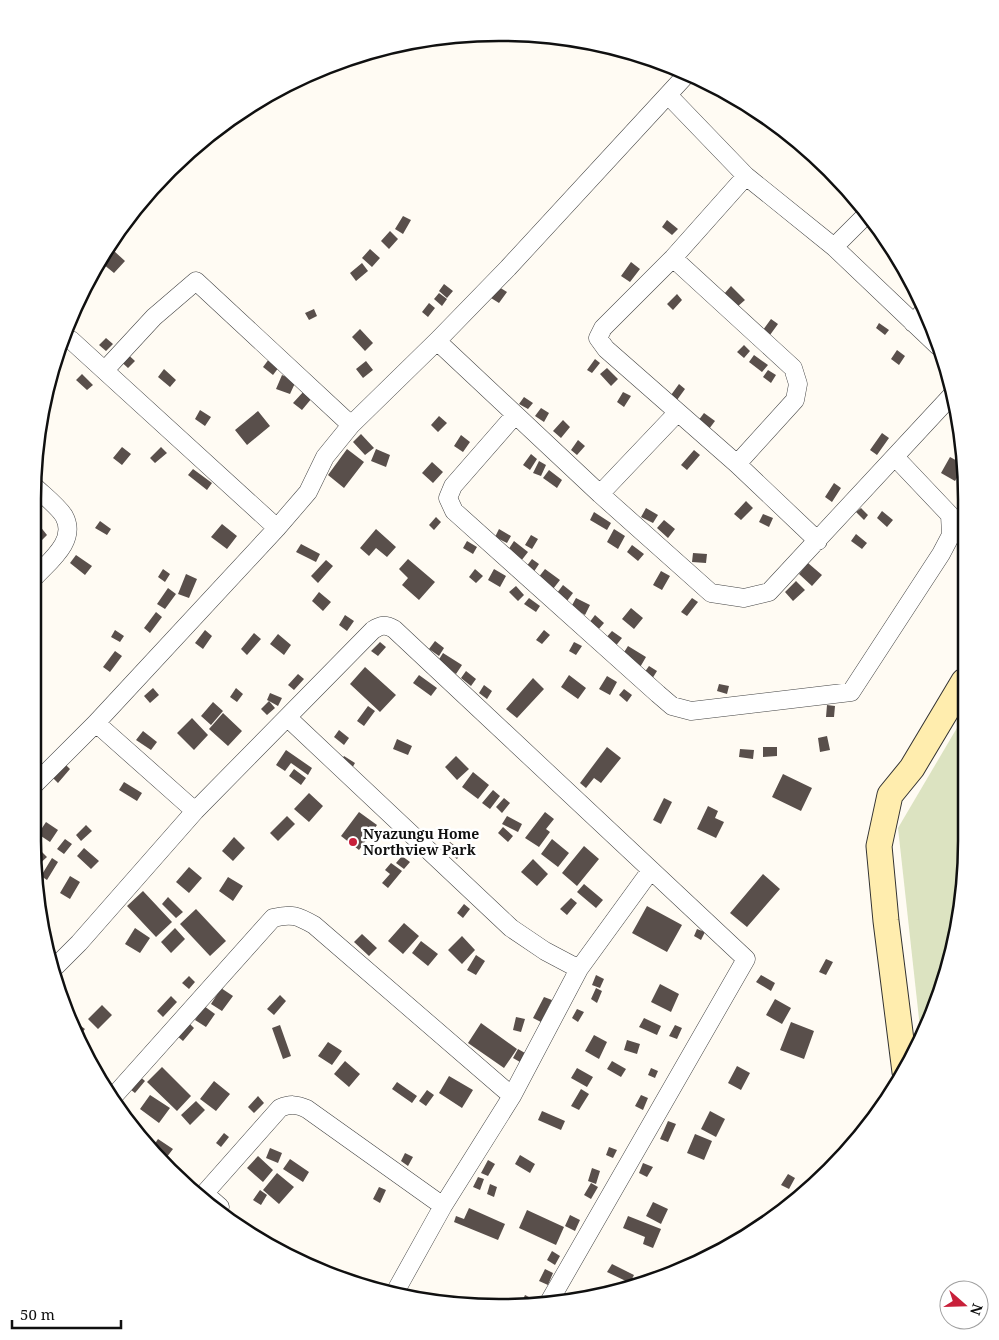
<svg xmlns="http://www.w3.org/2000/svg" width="999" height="1340" font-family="'Noto Serif',serif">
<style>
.cemetery{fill:#dce3c1}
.building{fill:#594f4b}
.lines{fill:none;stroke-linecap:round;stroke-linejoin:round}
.street-casing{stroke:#434343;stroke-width:19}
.secondary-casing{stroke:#323232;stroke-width:27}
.street{stroke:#fff;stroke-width:18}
.secondary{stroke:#ffedae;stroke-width:25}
.poi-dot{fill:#c8203a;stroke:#fff;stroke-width:2}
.labels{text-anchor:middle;stroke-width:5;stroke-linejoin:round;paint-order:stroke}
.poi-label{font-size:14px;font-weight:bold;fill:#101010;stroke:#fff;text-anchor:start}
.rim{fill:none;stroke:#101010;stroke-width:2.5}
</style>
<rect width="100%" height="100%" fill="#fffbf3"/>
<!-- cemetery -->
<path class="cemetery" d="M964,716L965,871L942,990L921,1037L898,828Z"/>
<!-- building -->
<path class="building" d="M403,216L411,220L403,234L395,229Z
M667,220L678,229L672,235L662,227Z
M390,231L398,239L389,249L381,241Z
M370,249L380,258L372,267L362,258Z
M114,251L125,261L114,273L103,264Z
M631,262L640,269L630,282L621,276Z
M362,263L368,271L356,281L350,273Z
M444,284L453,291L447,298L439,291Z
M731,286L745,300L737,307L724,294Z
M499,287L507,292L499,303L491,298Z
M439,293L447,299L442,306L434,299Z
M677,294L682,300L673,310L667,304Z
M429,303L435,308L428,317L422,312Z
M314,309L317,316L309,320L305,313Z
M771,319L778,324L770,335L763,330Z
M879,323L889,330L885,335L876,328Z
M360,329L373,343L365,351L352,337Z
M106,338L113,344L106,351L99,345Z
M744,345L750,351L744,358L737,352Z
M123,350L135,361L128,368L116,357Z
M897,350L905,356L899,365L891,359Z
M754,355L768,365L762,372L749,362Z
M269,359L279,367L273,375L263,367Z
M595,359L600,363L592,373L587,370Z
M366,361L373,370L363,378L356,369Z
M607,368L618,379L611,386L600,374Z
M164,369L176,380L170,387L158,377Z
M768,370L776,375L771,383L763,377Z
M82,374L93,385L87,390L76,380Z
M282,375L296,381L290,394L276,389Z
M679,384L685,389L677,400L671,395Z
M304,391L312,398L302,410L293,403Z
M623,392L631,396L624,407L617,402Z
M524,397L533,403L528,409L519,404Z
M541,408L549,413L544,422L535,416Z
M200,410L211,417L205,426L195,419Z
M258,411L270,426L247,445L235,430Z
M704,413L715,421L709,429L698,421Z
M439,416L447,423L438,432L431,425Z
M563,420L570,427L561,438L553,431Z
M882,433L889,438L877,455L870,450Z
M361,434L374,448L365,455L353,442Z
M461,435L470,442L463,452L454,446Z
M578,440L585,446L577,455L571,450Z
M122,447L131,454L122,465L113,458Z
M161,447L167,453L155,463L150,458Z
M347,449L364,462L344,488L328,475Z
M376,449L390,455L386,467L371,461Z
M694,450L700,455L687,470L681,465Z
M531,454L537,459L530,470L523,465Z
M36,456L40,458L36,465L34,464Z
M950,457L963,464V468L955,481L941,473Z
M539,461L546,465L541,476L533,473Z
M432,462L443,472L433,483L422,473Z
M193,469L212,483L207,490L188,475Z
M549,470L562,480L557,488L543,478Z
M834,483L841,488L832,502L825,497Z
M746,501L753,508L741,520L734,514Z
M646,508L658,515L653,523L641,517Z
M861,508L868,515L864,520L856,512Z
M882,511L893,520L887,527L877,518Z
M594,512L611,523L607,530L590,520Z
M763,514L773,518L769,527L759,522Z
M436,517L441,522L434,530L429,525Z
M664,520L675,529L668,538L657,528Z
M100,521L111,529L107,535L95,528Z
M222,524L237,536L227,549L211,537Z
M39,525L47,535L41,541L33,531Z
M376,529L396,547L387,557L376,548L369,556L360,548Z
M499,529L511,536L507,543L495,537Z
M614,529L625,536L618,549L607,542Z
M856,534L867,543L862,549L851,541Z
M531,535L538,539L532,549L525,545Z
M467,541L477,547L473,554L463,548Z
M514,541L528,552L521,561L508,550Z
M301,544L320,554L316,562L296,552Z
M632,545L644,554L638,561L627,552Z
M693,553L707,554L706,563L692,562Z
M76,555L92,566L85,575L70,563Z
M408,559L435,582L419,600L402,585L408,578L399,569Z
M532,559L539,564L533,573L526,567Z
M326,560L333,566L318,583L311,576Z
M808,563L822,575L812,586L799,574Z
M163,569L170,574L165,582L158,577Z
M475,569L483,576L476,583L469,577Z
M494,569L506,576L500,587L488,580Z
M545,569L560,580L553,589L538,578Z
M661,571L670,576L662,590L653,585Z
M186,574L197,579L189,598L178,594Z
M796,581L805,590L793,601L785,592Z
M563,585L573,593L567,601L557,593Z
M516,586L524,595L518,601L509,592Z
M168,588L176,594L165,609L157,604Z
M319,592L331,602L323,611L312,601Z
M529,598L540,606L536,612L524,604Z
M576,598L590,605L585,615L571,607Z
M692,598L698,602L687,616L681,612Z
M631,608L643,618L634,629L622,619Z
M156,612L162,617L150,633L144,628Z
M33,613L39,618L33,625Z
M345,615L354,621L347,631L339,625Z
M595,615L604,623L598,630L589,623Z
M115,630L124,636L120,642L111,637Z
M205,630L212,636L203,649L195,643Z
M544,630L550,635L542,644L536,640Z
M612,631L622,638L614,648L604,640Z
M254,633L261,639L247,655L241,649Z
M278,634L291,645L284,655L270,644Z
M435,641L444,648L439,656L429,649Z
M380,642L386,647L378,656L371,651Z
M574,642L582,646L576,655L569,651Z
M628,646L646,657L639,669L621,657Z
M115,651L122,656L110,672L103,667Z
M443,653L462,665L456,674L438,661Z
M649,666L657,671L652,679L644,673Z
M365,667L396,695L380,712L350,684Z
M466,671L476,679L471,686L461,678Z
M298,674L304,679L294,690L288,685Z
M419,675L437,688L431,696L413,683Z
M569,675L586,688L578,699L561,687Z
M607,676L617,682L610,695L599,689Z
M533,678L544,689L517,718L506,709Z
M719,684L729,686L727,694L717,691Z
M484,685L492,691L487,699L479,693Z
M153,688L159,695L150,703L144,696Z
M236,688L243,694L237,702L230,697Z
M624,689L632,695L627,702L619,695Z
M270,693L282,698L278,706L269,701L275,708L267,715L261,709L269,701L267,700Z
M213,702L223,711L211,725L201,716Z
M827,705L835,706L834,717H826Z
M368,706L375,711L364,726L357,721Z
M223,713L242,731L228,746L209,729Z
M192,718L208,735L194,750L177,733Z
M339,730L349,738L344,745L334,737Z
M143,731L157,742L151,750L136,740Z
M827,736L830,750L820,752L818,738Z
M397,739L412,746L408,755L393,749Z
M607,747L621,758L601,783L594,778L586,788L580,783Z
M763,747H777V756L763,757Z
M740,749L754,750L753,759L739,757Z
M286,750L312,768L308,775L291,763L285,771L276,765Z
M344,756L355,763L351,770L339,763Z
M456,756L469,769L457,780L445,767Z
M65,764L70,769L58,783L52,777Z
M294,769L306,778L301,785L289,776Z
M473,772L489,785L478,799L462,787Z
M783,774L812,788L801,811L772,797Z
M124,782L142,793L137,801L119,790Z
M493,790L500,796L490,809L482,803Z
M309,793L323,806L309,822L294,809Z
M504,798L510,803L502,813L496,807Z
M664,798L672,802L661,824L653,820Z
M708,806L718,811L715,818L724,822L716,838L697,829Z
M359,812L377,825L359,850L341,836Z
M545,812L554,819L546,829L550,832L539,847L525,838Z
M287,816L295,824L278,841L270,833Z
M507,816L522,824L518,832L502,824Z
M46,822L58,830L50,842L38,834Z
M86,825L92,831L81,841L76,835Z
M503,827L513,836L508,842L498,833Z
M234,837L245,848L233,861L222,851Z
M65,839L72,844L64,854L57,849Z
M552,839L569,853L558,867L541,854Z
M450,842L462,851L457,859L445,850Z
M584,846L599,859L577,886L562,873Z
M84,848L99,861L91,869L77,856Z
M40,850L47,857L36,867L35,856Z
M402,856L410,862L404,869L396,863Z
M52,858L58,862L47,880L41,876Z
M533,859L548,874L537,886L521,872Z
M391,863L402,871L388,888L382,883L390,874L385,870Z
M189,867L202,878L189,893L176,882Z
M763,874L780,889L747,927L730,913Z
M70,876L80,882L70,899L60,893Z
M228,877L243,886L233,901L219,891Z
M584,884L603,900L596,908L577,892Z
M143,891L172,922L156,937L127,906Z
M168,897L183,912L176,918L162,904Z
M571,898L577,903L567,915L560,909Z
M464,904L470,909L463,918L457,913Z
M647,906L682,925L667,952L632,933Z
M196,909L226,941L210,956L180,924Z
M404,923L419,936L403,954L388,941Z
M135,928L150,938L140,953L125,944Z
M175,928L185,939L171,953L161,942Z
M697,929L705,932L701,940L694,936Z
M362,934L377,948L369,956L354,942Z
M462,936L475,950L462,964L448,950Z
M421,941L438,954L428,966L412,953Z
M476,955L485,961L476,975L467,970Z
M826,959L833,962L826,975L819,972Z
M596,975L604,979L600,988L592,985Z
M761,975L775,983L771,991L756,982Z
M189,976L195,982L189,989L182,983Z
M660,984L679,994L671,1012L651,1002Z
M221,988L233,996L222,1011L211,1004Z
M596,988L602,991L597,1003L591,999Z
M280,995L286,1001L274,1015L267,1009Z
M171,996L177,1002L163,1017L157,1011Z
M544,997L552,1000L541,1022L533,1018Z
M775,999L791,1008L782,1024L766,1015Z
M102,1005L112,1015L98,1029L88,1019Z
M204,1006L215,1014L206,1027L195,1020Z
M577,1009L584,1012L578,1022L572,1018Z
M516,1017L525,1019L521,1032L513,1030Z
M644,1018L661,1026L657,1035L639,1027Z
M188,1022L194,1028L183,1041L176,1035Z
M791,1022L814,1031L804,1059L780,1050Z
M481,1023L517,1049L504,1068L468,1043Z
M78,1024L85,1029L79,1036L75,1027Z
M280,1025L291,1056L283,1059L272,1028Z
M675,1025L682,1028L677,1039L669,1036Z
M594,1035L607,1042L599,1059L585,1051Z
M627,1040L640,1044L637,1054L624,1050Z
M328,1042L342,1051L332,1065L318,1056Z
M518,1049L525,1053L520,1062L513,1058Z
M345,1061L360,1074L349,1087L334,1074Z
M612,1061L626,1069L621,1077L607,1069Z
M737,1066L750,1073L741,1090L728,1083Z
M162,1067L191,1096L177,1111L147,1082Z
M577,1068L593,1077L587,1087L571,1078Z
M651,1068L658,1071L655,1078L648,1075Z
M137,1074L145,1081L135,1093L126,1086Z
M449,1076L473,1090L462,1108L439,1093Z
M214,1081L230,1094L216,1111L200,1099Z
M397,1082L417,1096L412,1103L392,1089Z
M581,1089L589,1094L579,1110L571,1106Z
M427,1090L434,1095L426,1106L419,1101Z
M150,1095L170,1108L159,1123L140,1109Z
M641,1095L648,1098L643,1110L635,1106Z
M258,1096L264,1103L254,1113L248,1107Z
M196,1101L205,1110L190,1125L181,1115Z
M542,1111L565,1121L561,1130L538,1120Z
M710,1111L725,1119L716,1137L701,1129Z
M668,1121L676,1124L668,1142L660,1139Z
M224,1133L229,1137L221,1147L216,1143Z
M695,1134L712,1141L704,1160L687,1153Z
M158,1139L173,1149L163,1162L152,1148Z
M609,1147L617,1150L613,1158L606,1155Z
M270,1148L282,1153L278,1163L266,1158Z
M405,1153L413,1157L408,1166L401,1161Z
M520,1155L535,1164L530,1173L515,1164Z
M258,1156L273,1170L263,1182L247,1168Z
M290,1159L309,1172L303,1182L283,1169Z
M488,1160L495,1164L488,1176L481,1173Z
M643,1163L653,1167L647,1177L639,1173Z
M592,1168L600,1171L596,1184L588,1181Z
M277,1173L294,1187L279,1204L263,1190Z
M788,1174L795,1178L789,1189L781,1185Z
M478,1177L484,1179L480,1190L473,1187Z
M591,1183L598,1187L591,1199L584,1195Z
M490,1184L497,1187L494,1197L487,1194Z
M379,1187L386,1190L380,1203L373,1199Z
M260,1190L267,1195L261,1205L253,1200Z
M653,1202L668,1209L661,1224L646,1216Z
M469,1208L505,1224L498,1240L454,1222L456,1216L464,1219Z
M527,1210L564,1227L556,1245L519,1228Z
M570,1215L580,1220L575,1231L565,1226Z
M628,1216L661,1229L653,1248L643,1244L645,1237L623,1228Z
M552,1251L560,1256L555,1265L547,1260Z
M612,1264L634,1275L630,1283L607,1272Z
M545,1269L553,1273L548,1285L539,1281Z
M525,1295L533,1299L529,1306H520Z"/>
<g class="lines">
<defs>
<path id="street" d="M668,95L746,176L834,247L938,346
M746,176L673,258L603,328L598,338L606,349L737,464L818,541
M834,247L868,213
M673,258L793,368L798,384L795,400L737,464
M913,323L925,310
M66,340H71L277,528
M437,341L600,494L711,593L744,598L769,592L951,396
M515,415L453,486L448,498L454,511L658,694L672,706L691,711L851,692L941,554L951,535L950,515L895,457
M351,425L437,341L508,268L687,74
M600,494L677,413
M33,579C48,562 78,541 64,516C58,506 42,494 33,485
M288,718L511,928L545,951L579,969
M96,723L195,811
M33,786L96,723L277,528L308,492L325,457L351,425L196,281L154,317L105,370
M52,970L79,943L195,811L373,630C381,625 385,624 394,629L746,959L549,1302
M113,1097L273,918C292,913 298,916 314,925L512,1096
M204,1193L220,1207
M203,1195L280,1108C290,1104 296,1104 307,1109L443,1206
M394,1294L443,1206L512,1096L579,969L651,870"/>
<path id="secondary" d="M905,1072L886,921L879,846L890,795L912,768L964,681"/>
</defs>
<!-- street casing -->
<use href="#street" class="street-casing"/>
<!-- secondary casing -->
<use href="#secondary" class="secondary-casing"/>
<!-- street -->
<use href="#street" class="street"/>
<!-- secondary -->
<use href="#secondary" class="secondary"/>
</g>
<!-- markers -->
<circle class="poi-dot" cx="353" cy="842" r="5"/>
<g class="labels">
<!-- poi labels -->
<g class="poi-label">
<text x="363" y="839">Nyazungu Home<tspan x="363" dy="16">Northview Park</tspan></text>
</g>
</g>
<!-- crop -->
<path d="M0 0H999V1340H0ZM499 41H500A458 458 0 0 1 958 499V841A458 458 0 0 1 500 1299H499A458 458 0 0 1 41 841V499A458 458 0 0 1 499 41Z" fill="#fff" fill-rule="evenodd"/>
<path class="rim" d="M499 41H500A458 458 0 0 1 958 499V841A458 458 0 0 1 500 1299H499A458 458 0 0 1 41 841V499A458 458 0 0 1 499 41Z"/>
<!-- north arrow -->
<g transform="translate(964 1305) rotate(110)"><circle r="24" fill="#ffffff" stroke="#9f9f9f"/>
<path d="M0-4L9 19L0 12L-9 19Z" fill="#c8203a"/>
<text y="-8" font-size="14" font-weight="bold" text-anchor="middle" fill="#101010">N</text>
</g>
<!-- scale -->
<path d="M12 1320v8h109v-8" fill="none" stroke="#101010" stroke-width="2.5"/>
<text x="20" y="1320" font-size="15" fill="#101010" stroke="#ffffff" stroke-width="4" paint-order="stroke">50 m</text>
</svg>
